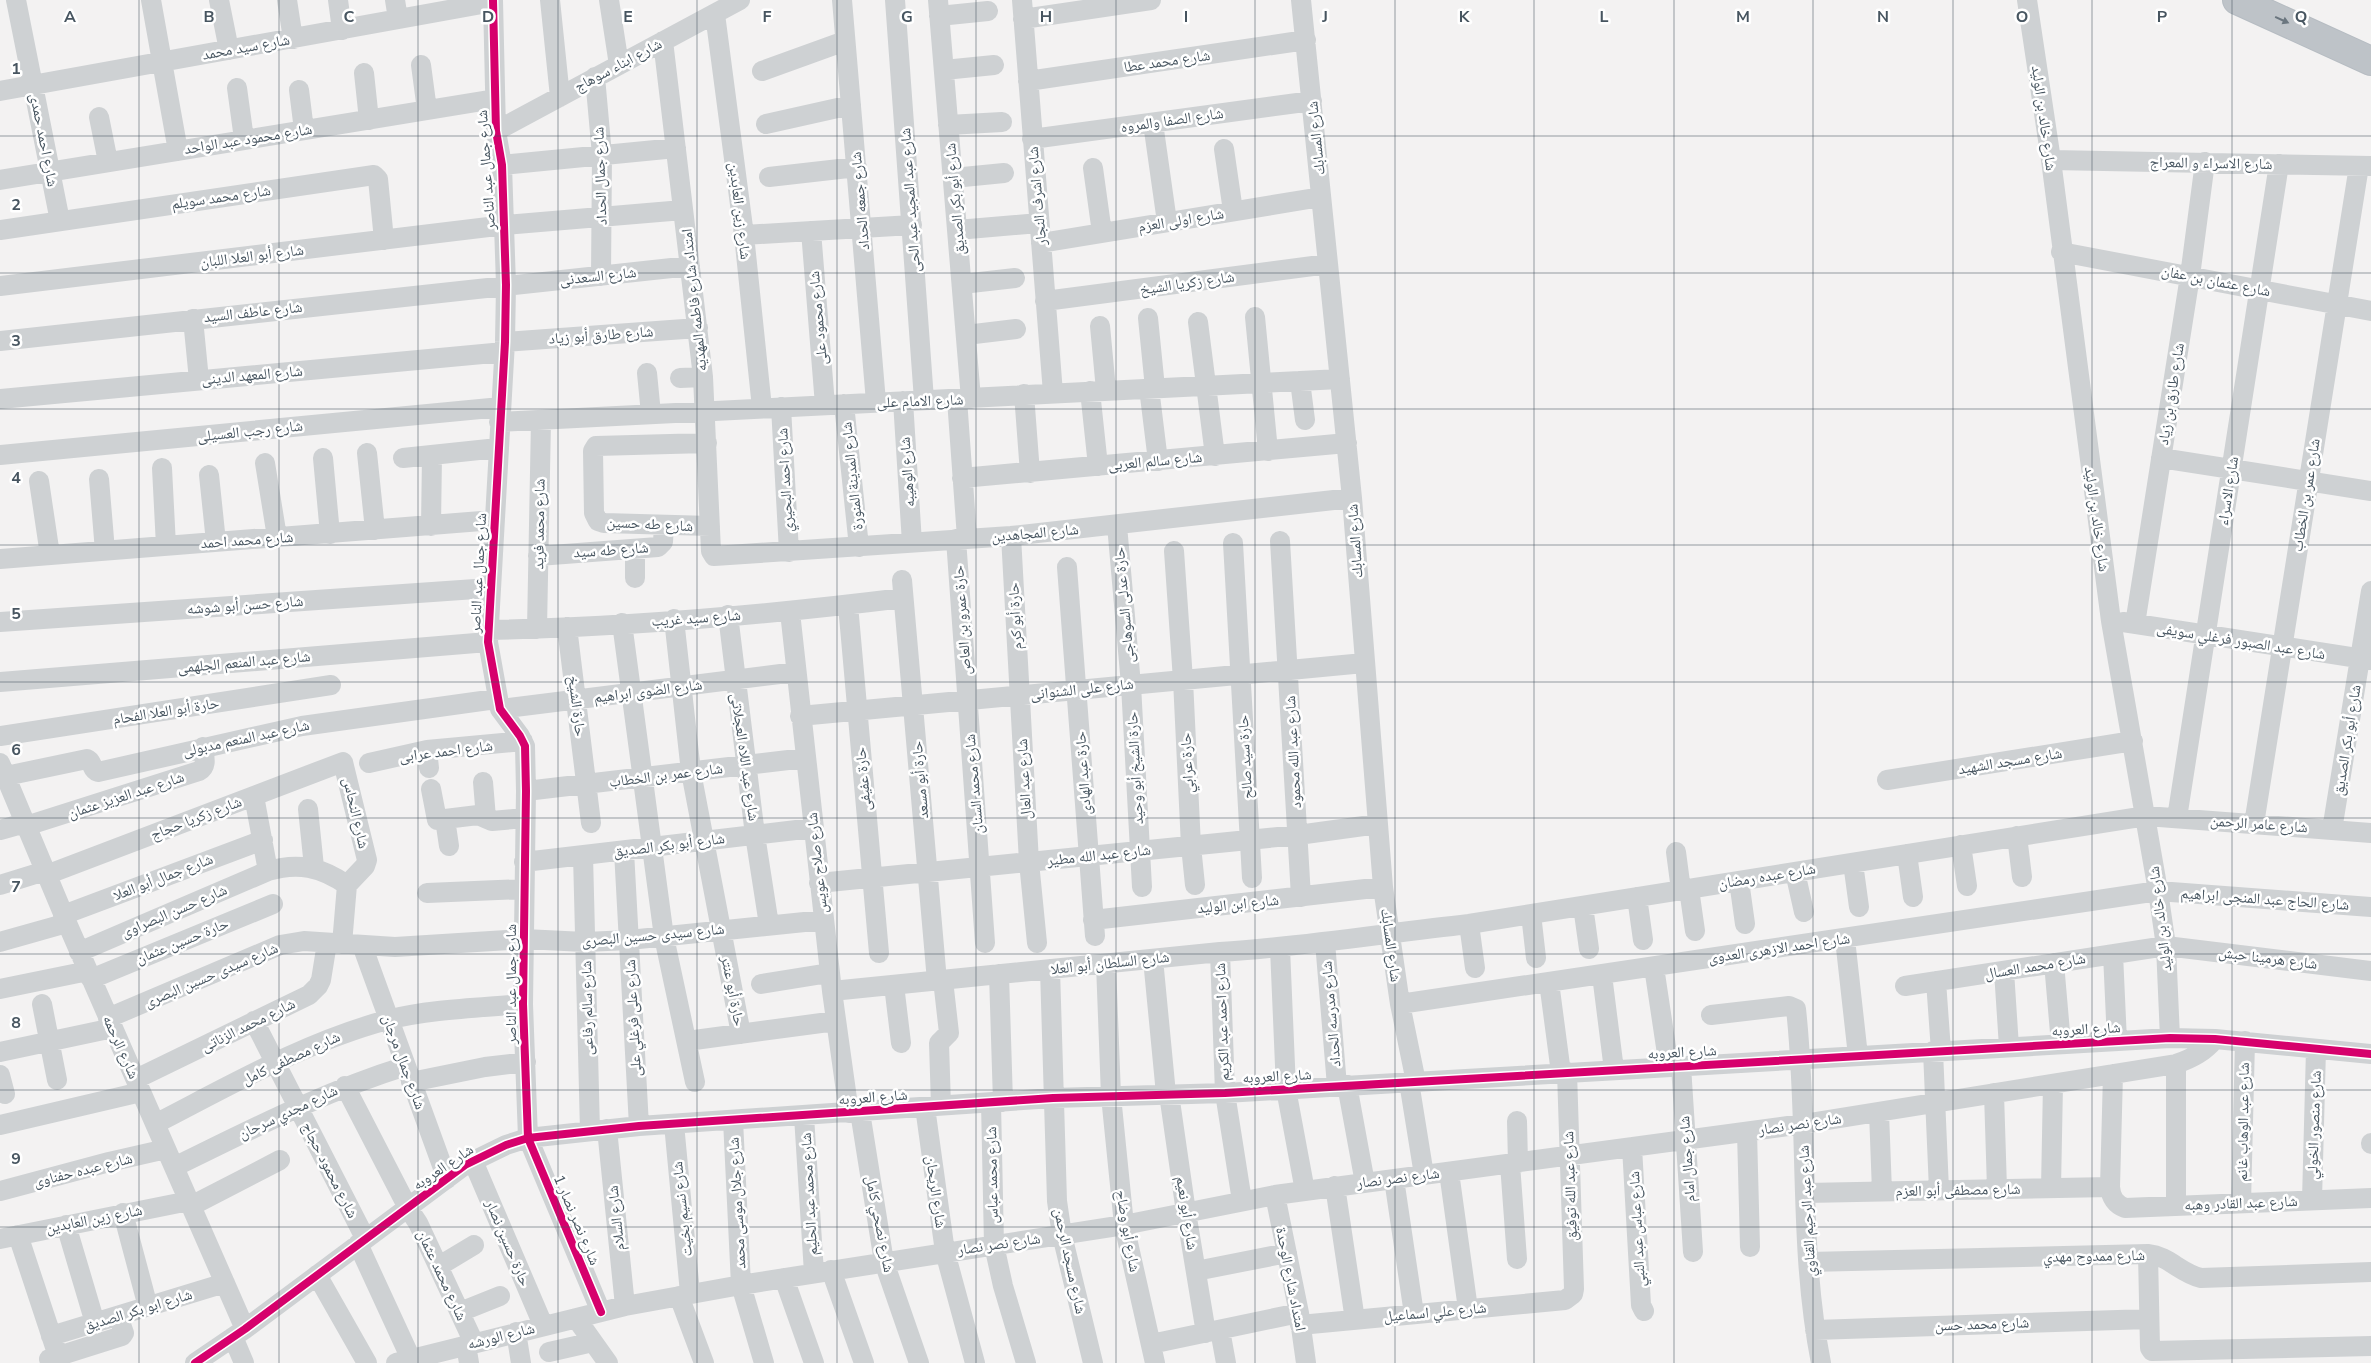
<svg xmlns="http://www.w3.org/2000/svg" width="2371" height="1363" font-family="'Nunito Sans','Noto Naskh Arabic',sans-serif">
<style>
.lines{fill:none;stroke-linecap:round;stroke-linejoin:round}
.highway-casing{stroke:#b6bcc2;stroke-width:30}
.minor{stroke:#ced1d3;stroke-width:20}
.highway{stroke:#bec3c8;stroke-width:28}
.cycleway-casing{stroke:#fff;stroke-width:11}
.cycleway{stroke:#d6006c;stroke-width:8}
.oneway{fill:#6b767f}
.grid{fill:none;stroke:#475560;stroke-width:1;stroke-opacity:0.55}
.labels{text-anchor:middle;stroke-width:5;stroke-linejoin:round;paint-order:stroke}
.street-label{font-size:15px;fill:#475560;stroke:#fff}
.grid-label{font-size:16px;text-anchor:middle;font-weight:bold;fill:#475560;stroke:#fff;stroke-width:5;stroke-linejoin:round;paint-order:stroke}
</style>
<rect width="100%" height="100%" fill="#f3f2f2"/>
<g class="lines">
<defs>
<path id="highway" d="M2237,0L2371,61"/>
</defs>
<!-- highway casing -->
<use href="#highway" class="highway-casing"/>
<!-- minor -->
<path class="minor" d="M16,0L60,221
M151,0L178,151
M219,0L229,50
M287,0L293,39
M338,0L342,30
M395,0L398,19
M493,0L496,131L502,165L506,285L505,342L488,642L500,709L520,736L525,746L526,791L523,1004L528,1138L601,1312
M550,0L560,97
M609,0L619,65
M842,0L876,402
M895,0L924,400
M938,0L971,399
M1022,0L1053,393
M1301,0L1352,498L1383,887L1400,1004L1416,1082
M2027,0L2051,160L2111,621L2158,891L2166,946L2170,1038
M715,14L744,235L762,408
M939,16L988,11
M1023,19L1151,0
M663,41L703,377L711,551L714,556L1011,536L1352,498
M421,65L427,110
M944,70L994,65
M762,71L845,41
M364,73L369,120
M595,77L602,155L601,276
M1028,81L1306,40
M237,88L244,139
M299,90L304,130
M0,91L493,2
M99,117L108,162
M1153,123L1167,222
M766,124L851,105
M948,125L1002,122
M496,131L740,0
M1032,139L1312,101
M1224,149L1233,211
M2051,160L2371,166
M502,165L676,148
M1093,168L1102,233
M769,177L857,167
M953,178L1004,173
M0,180L495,99
M0,230L374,175L378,179L384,240
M957,230L1039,223
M811,231L825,405
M744,235L912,225
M1041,243L1321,197
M2061,252L2371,311
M962,284L1015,278
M0,286L505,225L683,210
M1045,301L1328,264
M1255,317L1268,451
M1148,318L1155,388
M193,319L199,380
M1198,322L1215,456
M1100,326L1106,390
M966,335L1016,329
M0,341L690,266
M505,342L698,328
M647,373L651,414
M680,378L703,377
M1300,381L1305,420
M1149,388L1158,461
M1090,391L1098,466
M1024,394L1030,473
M0,399L504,352
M957,399L967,538
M903,401L912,543
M844,404L859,547
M781,407L789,552
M499,422L1340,379
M707,443L596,446L593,451L594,513L598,521L604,523L710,526
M367,453L375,530
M0,455L501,407
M323,458L330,534
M403,458L498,448
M2161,458L2371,491
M265,463L277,537
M162,468L166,546
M209,475L216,542
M962,478L1347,443
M99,479L105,551
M39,481L50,555
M1117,525L1131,685L1142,887
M431,526L432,455
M1011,536L1029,862L1037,943
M956,539L985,943
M1280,541L1301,897
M1233,543L1252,878
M635,549V578
M1174,551L1183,680L1191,846L1195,885
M538,556L658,547L663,542L664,525
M0,559L494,520
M1067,567L1095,936
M902,580L937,981
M848,605L879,953
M790,612L832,991L849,1113
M728,615L755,835L769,925
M674,619L691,772L741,1034
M0,622L490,588
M2123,622L2371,660
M622,623L664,937L695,1082
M2135,624L2190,276L2205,162
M567,627L591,823
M537,629L541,420
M488,630C627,627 766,615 903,598
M0,682L488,642
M500,709L796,672
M800,716L1364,663
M0,736L331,685
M427,750L429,768
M0,763L67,923L245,1329
M369,763L427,750L523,741
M6,776L87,759C93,761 91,770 98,772L302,726L496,699
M1887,780L2133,741
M483,782L486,818
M431,789L437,820L478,815L492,821L525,818
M526,791L805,758
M254,796L268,871
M308,809L314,867
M2177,818L2279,164
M445,819L449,846
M2254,824L2359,166
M26,826L199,771C208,766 204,756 203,747
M0,830L25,823
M2332,830L2371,591
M2017,836L2022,877
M1961,845L1967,886
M624,851L639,1126
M1676,852L1681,890
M1907,854L1913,897
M583,855L590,1131
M524,862L813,828
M1853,863L1859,907
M1795,872L1804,912
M46,875L343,762L367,860L365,866L347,885L342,944
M1739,881L1745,924
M819,883L1298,835L1378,824
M0,885L45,871
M1689,889L1695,931
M427,893L524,889
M1637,897L1643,940
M1583,906L1589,949
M1531,914L1536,958
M63,915L263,840
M1093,920L1383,887
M1469,924L1475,968
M1845,939L1858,1056
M0,942L67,923
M1325,942L1337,1086
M362,945L447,1179
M1280,948L1286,1089L1305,1191
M79,952L268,871C298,862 321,867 347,885
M1220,952L1225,1093L1242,1201
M2113,954L2117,1041
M1153,959L1166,1094
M2054,963L2061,1044
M1106,964L1111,1096L1124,1225L1155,1363
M1654,967L1669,1067
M1050,969L1057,1201L1062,1235L1093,1363
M2004,971L2009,1047
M999,974L1003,1102
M1602,975L1614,1070
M91,979L273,904
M1936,981L1941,1051
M1549,982L1561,1073
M761,984L829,973
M894,985L901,1043
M1905,986L2166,946L2371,971
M0,989L88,971
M832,991L1220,952C1303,947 1386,933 1469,924L2146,816L2371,833
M42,1004L57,1080
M1400,1004L2158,891L2371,907
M1711,1015L1789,1006L1796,1009C1809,1127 1798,1247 1821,1363
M108,1018L280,945L304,941L395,947L524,939L585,942L629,940L824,920
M254,1021L365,1238
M687,1041L836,1021
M1933,1051L1939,1190
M0,1052L113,1028
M2176,1064V1206
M1681,1066L1693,1252
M2113,1074L2110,1187C2111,1198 2115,1204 2125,1208L2371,1198
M0,1075L5,1094
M136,1079L309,995L318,986L321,980L327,943
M411,1082L485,1067L526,1062
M1409,1082L1424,1175
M1347,1085L1365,1183
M345,1086L408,1208L418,1223L474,1343
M1994,1093L1997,1189
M1169,1094L1186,1212L1206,1333
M991,1103L994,1245L1003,1286L1026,1363
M941,1106L939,1043L949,1033L943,980
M925,1107L945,1252L975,1363
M860,1112L884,1262L919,1363
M1879,1112L1882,1192
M804,1116L814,1273
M733,1120L741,1285L764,1363
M1517,1121L1518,1163
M155,1124C231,1085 305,1042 387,1020C431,1009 478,1008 523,1004
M674,1124L690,1293
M0,1125L141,1092
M607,1129L625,1306
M1747,1132L1750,1247
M2371,1144V1143
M1632,1147L1641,1305L1644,1311
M473,1161L543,1325
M1510,1164L1517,1259
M174,1167C250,1130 325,1091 406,1066
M1449,1172L1468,1309
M1394,1179L1414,1314
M1335,1186L1355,1320
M2051,1188L2053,1084
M0,1191L109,1162L166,1149
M1806,1193L2110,1187
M1275,1195L1299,1313L1306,1363
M2312,1200L2316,1049
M2241,1203L2245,1041
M191,1206L280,1160
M123,1213L148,1307
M66,1225L95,1323
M18,1235L58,1356
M0,1239L189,1201
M358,1244L411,1359
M2148,1254L2150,1348L2152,1351L2371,1346
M1809,1262L2148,1254C2169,1256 2180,1273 2201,1278L2371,1272
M439,1266L474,1245
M831,1270L864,1363
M1196,1271L1287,1253
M317,1275L367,1363
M784,1278L814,1363
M679,1296L704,1363
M460,1312L500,1296
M576,1318L608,1363
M1300,1325L1565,1300L1573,1294L1574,1289L1567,1072
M1220,1330L1226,1363
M1815,1330L2149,1319
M516,1332L521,1363
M51,1336L225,1283
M233,1337L244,1363
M1151,1344L1299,1313
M466,1345L469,1363
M549,1352L593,1342
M49,1359L122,1336L124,1333L118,1316
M195,1363L245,1329L465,1165L506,1145L528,1138L639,1126L1053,1098L1225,1093L2170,1038L2215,1039L2371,1054
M396,1363L625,1306L741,1285L1124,1225L1275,1195L1803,1124L2176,1064C2193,1058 2204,1052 2215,1039"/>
<!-- highway -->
<use href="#highway" class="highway"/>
<defs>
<path id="cycleway" d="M493,0L496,131L502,165L506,285L505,342L488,642L500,709L520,736L525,746L526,791L523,1004L528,1138L601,1312
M195,1363L245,1329L465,1165L506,1145L528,1138L639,1126L1053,1098L1225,1093L2170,1038L2215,1039L2371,1054"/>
</defs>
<!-- cycleway casing -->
<use href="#cycleway" class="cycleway-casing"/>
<!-- cycleway -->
<use href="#cycleway" class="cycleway"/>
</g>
<!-- one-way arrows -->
<defs><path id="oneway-solid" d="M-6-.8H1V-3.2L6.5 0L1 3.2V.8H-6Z" transform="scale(1.25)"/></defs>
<use class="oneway" href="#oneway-solid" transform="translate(2282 20) rotate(24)"/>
<!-- grid -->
<path class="grid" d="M139,0V1363M279,0V1363M418,0V1363M558,0V1363M697,0V1363M837,0V1363M976,0V1363M1116,0V1363M1255,0V1363M1395,0V1363M1534,0V1363M1674,0V1363M1813,0V1363M1953,0V1363M2092,0V1363M2232,0V1363M0,136H2371M0,273H2371M0,409H2371M0,545H2371M0,682H2371M0,818H2371M0,954H2371M0,1090H2371M0,1227H2371"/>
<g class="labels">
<!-- street labels -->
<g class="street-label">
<text transform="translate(246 47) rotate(-10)" y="5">شارع سيد محمد</text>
<text transform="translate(1167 61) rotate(-8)" y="5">شارع محمد عطا</text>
<text transform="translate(618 65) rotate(-28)" y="5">شارع ابناء سوهاج</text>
<text transform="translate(2044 118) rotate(82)" y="5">شارع خالد بن الوليد</text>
<text transform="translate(1172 120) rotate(-8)" y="5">شارع الصفا والمروه</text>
<text transform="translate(1316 138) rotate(-96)" y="5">شارع المسابك</text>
<text transform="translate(248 139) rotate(-9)" y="5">شارع محمود عبد الواحد</text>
<text transform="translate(44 140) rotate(79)" y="5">شارع احمد حمدى</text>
<text transform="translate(2211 163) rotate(1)" y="5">شارع الاسراء و المعراج</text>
<text transform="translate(486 170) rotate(-94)" y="5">شارع جمال عبد الناصر</text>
<text transform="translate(600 176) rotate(-92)" y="5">شارع جمال الحداد</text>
<text transform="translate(1037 196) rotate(-95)" y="5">شارع اشرف النجار</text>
<text transform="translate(221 197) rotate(-8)" y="5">شارع محمد سويلم</text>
<text transform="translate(955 199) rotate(-95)" y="5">شارع أبو بكر الصديق</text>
<text transform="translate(910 200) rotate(-94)" y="5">شارع عبد المجيد عبد الحى</text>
<text transform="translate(860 201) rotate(-95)" y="5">شارع جمعه الحداد</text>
<text transform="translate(740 211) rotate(83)" y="5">شارع زين العابدين</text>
<text transform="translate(1181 220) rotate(-9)" y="5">شارع اولى العزم</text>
<text transform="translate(252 256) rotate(-7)" y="5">شارع أبو العلا اللبان</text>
<text transform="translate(598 276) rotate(-6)" y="5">شارع السعدنى</text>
<text transform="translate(2216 281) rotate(11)" y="5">شارع عثمان بن عفان</text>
<text transform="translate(1187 283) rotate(-8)" y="5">شارع زكريا الشيخ</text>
<text transform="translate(694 300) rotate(-96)" y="5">امتداد شارع فاطمه المهديه</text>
<text transform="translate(253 312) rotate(-6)" y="5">شارع عاطف السيد</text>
<text transform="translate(818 318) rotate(-95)" y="5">شارع محمود على</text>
<text transform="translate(601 335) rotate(-4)" y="5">شارع طارق أبو زياد</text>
<text transform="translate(252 375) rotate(-5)" y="5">شارع المعهد الدينى</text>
<text transform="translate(2171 394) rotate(-81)" y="5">شارع طارق بن زياد</text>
<text transform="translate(920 401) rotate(-2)" y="5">شارع الامام على</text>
<text transform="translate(250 431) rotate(-6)" y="5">شارع رجب العسيلى</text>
<text transform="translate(1155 461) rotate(-5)" y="5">شارع سالم العربى</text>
<text transform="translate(907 472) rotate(-94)" y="5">شارع الوهيبه</text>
<text transform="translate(852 476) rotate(-96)" y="5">شارع المدينة المنورة</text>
<text transform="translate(785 480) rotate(-93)" y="5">شارع احمد البحيري</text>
<text transform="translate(2228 491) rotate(-81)" y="5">شارع الاسراء</text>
<text transform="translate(2306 495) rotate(-81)" y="5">شارع عمر بن الخطاب</text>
<text transform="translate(2097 519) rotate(82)" y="5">شارع خالد بن الوليد</text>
<text transform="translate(539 524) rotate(-89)" y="5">شارع محمد فريد</text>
<text transform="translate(650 524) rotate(3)" y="5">شارع طه حسين</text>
<text transform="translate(1035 533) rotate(-5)" y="5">شارع المجاهدين</text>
<text transform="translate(247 540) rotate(-4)" y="5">شارع محمد احمد</text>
<text transform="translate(1355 541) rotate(-94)" y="5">شارع المسابك</text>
<text transform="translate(611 550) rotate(-4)" y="5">شارع طه سيد</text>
<text transform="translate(478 573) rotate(-87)" y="5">شارع جمال عبد الناصر</text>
<text transform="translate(245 605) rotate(-4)" y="5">شارع حسن أبو شوشه</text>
<text transform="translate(1124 605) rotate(-95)" y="5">حارة عدلى السوهاجى</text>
<text transform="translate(1015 616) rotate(-93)" y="5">حارة أبو كرم</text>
<text transform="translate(696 618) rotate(-4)" y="5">شارع سيد غريب</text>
<text transform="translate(962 620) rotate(-94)" y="5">حارة عمرو بن العاص</text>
<text transform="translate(2241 641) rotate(9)" y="5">شارع عبد الصبور فرغلي سويفى</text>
<text transform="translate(244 662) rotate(-5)" y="5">شارع عبد المنعم الجلهمى</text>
<text transform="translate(1082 689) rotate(-6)" y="5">شارع على الشنوانى</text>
<text transform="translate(648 691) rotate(-7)" y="5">شارع الضوى ابراهيم</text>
<text transform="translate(577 706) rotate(83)" y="5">حارة الشيخ</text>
<text transform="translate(166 711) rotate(-9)" y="5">حارة أبو العلا الفحام</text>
<text transform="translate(246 738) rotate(-12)" y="5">شارع عبد المنعم مدبولى</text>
<text transform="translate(2347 740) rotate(-81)" y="5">شارع أبو بكر الصديق</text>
<text transform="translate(446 751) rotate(-7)" y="5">شارع احمد عرابى</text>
<text transform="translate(1293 752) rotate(-93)" y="5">شارع عبد الله محمود</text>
<text transform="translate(745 757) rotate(82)" y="5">شارع عبد اللاه العجلاتى</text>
<text transform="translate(1245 757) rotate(-93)" y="5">حارة سيد صالح</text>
<text transform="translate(2010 761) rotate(-9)" y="5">شارع مسجد الشهيد</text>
<text transform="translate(1187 763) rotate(-93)" y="5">حارة عرابي</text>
<text transform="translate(1135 768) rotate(-93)" y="5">حارة الشيخ أبو وحيد</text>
<text transform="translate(1083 773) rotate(-94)" y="5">حارة عبد الهادى</text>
<text transform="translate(666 775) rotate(-7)" y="5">شارع عمر بن الخطاب</text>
<text transform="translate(863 779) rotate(-95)" y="5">حارة عفيفى</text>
<text transform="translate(1024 779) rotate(-93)" y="5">شارع عبد العال</text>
<text transform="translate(920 780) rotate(-95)" y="5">حارة أبو مسعد</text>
<text transform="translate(974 784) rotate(-95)" y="5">شارع محمد السنان</text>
<text transform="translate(126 795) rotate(-18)" y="5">شارع عبد العزيز عثمان</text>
<text transform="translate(356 813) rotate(77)" y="5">شارع النحاس</text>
<text transform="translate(196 818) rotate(-21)" y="5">شارع زكريا حجاج</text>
<text transform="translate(2259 824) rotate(4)" y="5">شارع عامر الرحمن</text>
<text transform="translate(669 845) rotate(-7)" y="5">شارع أبو بكر الصديق</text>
<text transform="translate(1099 855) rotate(-6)" y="5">شارع عبد الله مطير</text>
<text transform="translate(817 863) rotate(-96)" y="5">شارع صلاح عويس</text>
<text transform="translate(1767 876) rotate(-9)" y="5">شارع عبده رمضان</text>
<text transform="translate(163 877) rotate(-21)" y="5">شارع جمال أبو العلا</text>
<text transform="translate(2265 899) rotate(4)" y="5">شارع الحاج عبد المنجى ابراهيم</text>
<text transform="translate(1238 904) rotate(-6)" y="5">شارع ابن الوليد</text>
<text transform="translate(174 911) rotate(-23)" y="5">شارع حسن البصراوى</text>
<text transform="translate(2160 919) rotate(-97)" y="5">شارع خالد بن الوليد</text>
<text transform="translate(653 935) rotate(-5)" y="5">شارع سيدى حسين البصرى</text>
<text transform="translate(182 941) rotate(-22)" y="5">حارة حسين عثمان</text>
<text transform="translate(1391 945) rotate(82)" y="5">شارع المسابك</text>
<text transform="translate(1779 948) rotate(-8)" y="5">شارع احمد الازهرى العدوى</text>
<text transform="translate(2268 958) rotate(7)" y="5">شارع هرمينا حبش</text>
<text transform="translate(1110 963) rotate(-6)" y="5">شارع السلطان أبو العلا</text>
<text transform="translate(2035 966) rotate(-9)" y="5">شارع محمد العسال</text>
<text transform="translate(211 975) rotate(-23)" y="5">شارع سيدى حسين البصرى</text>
<text transform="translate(511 984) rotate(-90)" y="5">شارع جمال عبد الناصر</text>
<text transform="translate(733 991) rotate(79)" y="5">حارة أبو عنتر</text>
<text transform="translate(587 1008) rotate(-91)" y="5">شارع سالم رفاعى</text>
<text transform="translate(1331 1014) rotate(-95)" y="5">شارع مدرسه الحداد</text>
<text transform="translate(633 1018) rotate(-93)" y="5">شارع على فرغلي على</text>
<text transform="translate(1222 1022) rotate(-92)" y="5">شارع احمد عبد الكريم</text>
<text transform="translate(248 1025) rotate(-26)" y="5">شارع محمد الزناتى</text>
<text transform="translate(2086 1029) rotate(-3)" y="5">شارع العروبه</text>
<text transform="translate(121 1047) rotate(66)" y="5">شارع الرحمه</text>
<text transform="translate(1682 1052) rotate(-3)" y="5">شارع العروبه</text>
<text transform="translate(291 1058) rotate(-25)" y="5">شارع مصطفى كامل</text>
<text transform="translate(404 1062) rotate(70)" y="5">شارع جمال مرجان</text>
<text transform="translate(1277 1076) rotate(-3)" y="5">شارع العروبه</text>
<text transform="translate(873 1097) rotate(-4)" y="5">شارع العروبه</text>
<text transform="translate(288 1112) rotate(-25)" y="5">شارع مجدي سرحان</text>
<text transform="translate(2243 1122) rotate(-89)" y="5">شارع عبد الوهاب غانم</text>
<text transform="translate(1800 1124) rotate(-8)" y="5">شارع نصر نصار</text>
<text transform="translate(2314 1125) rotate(-88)" y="5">شارع منصور الخولي</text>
<text transform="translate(1687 1159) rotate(-94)" y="5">شارع جمال امام</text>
<text transform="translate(443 1167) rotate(-34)" y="5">شارع العروبه</text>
<text transform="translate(83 1170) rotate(-14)" y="5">شارع عبده حفناوى</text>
<text transform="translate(330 1170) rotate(63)" y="5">شارع محمود حجاج</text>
<text transform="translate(992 1175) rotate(-91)" y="5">شارع محمد عباس</text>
<text transform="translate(1398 1178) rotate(-7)" y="5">شارع نصر نصار</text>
<text transform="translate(1570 1186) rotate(-92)" y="5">شارع عبد الله توفيق</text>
<text transform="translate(1958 1190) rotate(-1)" y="5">شارع مصطفى أبو العزم</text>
<text transform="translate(936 1192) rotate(82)" y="5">شارع الريحان</text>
<text transform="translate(809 1194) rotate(-93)" y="5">شارع محمد عبد الحليم</text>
<text transform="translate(737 1203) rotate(-93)" y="5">شارع جلال موسى محمد</text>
<text transform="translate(2241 1203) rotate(-2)" y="5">شارع عبد القادر وهبه</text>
<text transform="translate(682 1209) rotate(-96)" y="5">شارع نسيم بخيت</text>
<text transform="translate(1807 1211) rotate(-93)" y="5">شارع عبد الرحيم القناوي</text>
<text transform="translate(1187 1213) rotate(81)" y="5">شارع أبو نعيم</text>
<text transform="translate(616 1218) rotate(-96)" y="5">شارع السلام</text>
<text transform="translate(94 1219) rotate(-11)" y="5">شارع زين العابدين</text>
<text transform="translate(577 1220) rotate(67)" y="5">شارع نصر نصار 1</text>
<text transform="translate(880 1224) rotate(79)" y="5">شارع نصحي كامل</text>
<text transform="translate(1637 1229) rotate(-93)" y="5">شارع عباس عبد النبي</text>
<text transform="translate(1128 1231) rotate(80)" y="5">شارع أبو وضاح</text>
<text transform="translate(508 1243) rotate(67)" y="5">حارة حسين نصار</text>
<text transform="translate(999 1244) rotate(-8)" y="5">شارع نصر نصار</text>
<text transform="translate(2094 1256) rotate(-1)" y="5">شارع ممدوح مهدي</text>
<text transform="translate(1070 1261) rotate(78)" y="5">شارع مسجد الرحمن</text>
<text transform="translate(442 1275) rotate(65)" y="5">شارع محمد عثمان</text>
<text transform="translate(1291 1279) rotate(79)" y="5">امتداد شارع الوحدة</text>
<text transform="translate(138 1310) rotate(-17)" y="5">شارع ابو بكر الصديق</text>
<text transform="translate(1435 1312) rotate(-5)" y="5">شارع علي اسماعيل</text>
<text transform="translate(1982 1324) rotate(-2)" y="5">شارع محمد حسن</text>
<text transform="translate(501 1336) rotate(-14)" y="5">شارع الورشه</text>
</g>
</g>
<g class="grid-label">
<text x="70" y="22">A</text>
<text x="209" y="22">B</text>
<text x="349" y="22">C</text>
<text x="488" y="22">D</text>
<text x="628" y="22">E</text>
<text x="767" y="22">F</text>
<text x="907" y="22">G</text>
<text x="1046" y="22">H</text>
<text x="1186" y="22">I</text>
<text x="1325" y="22">J</text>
<text x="1464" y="22">K</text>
<text x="1604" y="22">L</text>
<text x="1743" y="22">M</text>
<text x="1883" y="22">N</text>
<text x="2022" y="22">O</text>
<text x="2162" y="22">P</text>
<text x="2301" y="22">Q</text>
<text x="16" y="74">1</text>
<text x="16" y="210">2</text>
<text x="16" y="346">3</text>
<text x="16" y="483">4</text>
<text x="16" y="619">5</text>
<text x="16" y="755">6</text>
<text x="16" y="892">7</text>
<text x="16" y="1028">8</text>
<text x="16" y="1164">9</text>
</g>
</svg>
